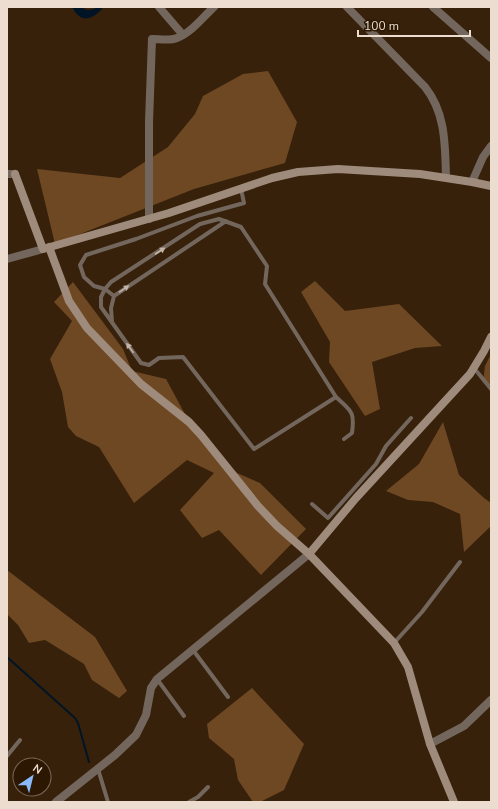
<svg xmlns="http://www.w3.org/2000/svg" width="498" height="809" font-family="'Nunito Sans',sans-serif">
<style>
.forest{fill:#6e4823}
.water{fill:#011425}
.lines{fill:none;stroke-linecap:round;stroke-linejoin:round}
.stream{stroke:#011425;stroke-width:2}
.lane{stroke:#73675d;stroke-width:4}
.street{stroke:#73675d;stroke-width:8}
.secondary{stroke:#9f8b7c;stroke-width:8}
.oneway{fill:#c2b4a8}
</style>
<rect width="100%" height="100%" fill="#37210b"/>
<!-- forest -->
<path class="forest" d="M268,71L297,122L285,163L194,189L55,244L37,169L120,178L168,147L195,114L203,96L243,74Z
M315,281L345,311L399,304L442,346L415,348L372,362L380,409L365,416L329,362L330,342L301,292Z
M73,282L123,349L132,371L166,379L186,416L210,450L237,473L260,483L306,529L261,575L219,530L202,538L180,510L214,473L187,460L134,503L99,447L76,436L68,427L62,392L50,359L72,321L54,302Z
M491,354V390L483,382L485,366Z
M443,422L459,475L484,498L491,503V526L464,552L460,514L433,502L408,500L386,491L419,464Z
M7,570L95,637L127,691L119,698L92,680L84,664L45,640L29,643L18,625L7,614Z
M252,688L304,744L284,790L260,802H253L238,780L234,759L209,738L207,724Z"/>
<!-- water -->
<path class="water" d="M72,7H82C90,14 93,7 102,7V9C90,21 81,23 72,7Z"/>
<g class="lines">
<!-- stream -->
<path class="stream" d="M7,657L75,718L78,723L89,762"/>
<!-- lane -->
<path class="lane" d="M114,296L105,289L101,297V307L141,363L149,365L159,358L183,357L254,449L336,397L265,284L267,266L241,227L219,219L200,224L111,282L105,289L94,286L84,277L80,265L86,255L136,239L197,216L244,203L241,189
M112,322L111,308L114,296L226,221
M474,368L491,389
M336,397C351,411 355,411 352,433L344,439
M312,504L328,518L376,464L386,446L411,418
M394,643L422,612L460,562
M193,650L228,697
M157,679L184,716
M7,756L20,740
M98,769L108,802
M189,802L198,797L208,787"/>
<!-- street -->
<path class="street" d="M159,7L183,35
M347,7L425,87C446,113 445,146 446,177
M433,7L491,58
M7,174H15
M472,182L483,157L491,146
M149,219V122L152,39C160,39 170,41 177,38C191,33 203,17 214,7
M7,259L43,249
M430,744L464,726L491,700
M56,802L115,755L136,735L146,715L151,688L157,679L309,554"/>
<!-- secondary -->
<path class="secondary" d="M15,174L43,249L169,213L272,178L298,172L338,169L420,174L472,182L491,186
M49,247L69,301L87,328L141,384L189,422L201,435L258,506L277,526L309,554L394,643L408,667L430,744L454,802
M309,554L356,498L470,374L484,351L491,337"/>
</g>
<!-- one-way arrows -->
<defs><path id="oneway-solid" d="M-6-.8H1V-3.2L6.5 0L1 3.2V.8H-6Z"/></defs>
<g class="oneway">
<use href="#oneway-solid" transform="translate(160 251) rotate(-33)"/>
<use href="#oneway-solid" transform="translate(124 289) rotate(-34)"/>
<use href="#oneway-solid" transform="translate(130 348) rotate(-126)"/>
</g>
<!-- border -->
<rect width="498" height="809" fill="none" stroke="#ecddd0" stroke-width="16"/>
<!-- north arrow -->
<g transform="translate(32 777) rotate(35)"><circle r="19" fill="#2c1702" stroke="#796654"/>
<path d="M0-3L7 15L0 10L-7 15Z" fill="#89bafc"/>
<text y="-6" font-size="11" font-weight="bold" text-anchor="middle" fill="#ecddd0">N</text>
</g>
<!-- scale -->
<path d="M358 30v6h112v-6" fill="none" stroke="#ecddd0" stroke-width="2"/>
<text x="364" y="30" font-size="12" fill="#ecddd0" stroke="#2c1702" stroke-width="3" paint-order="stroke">100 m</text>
</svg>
